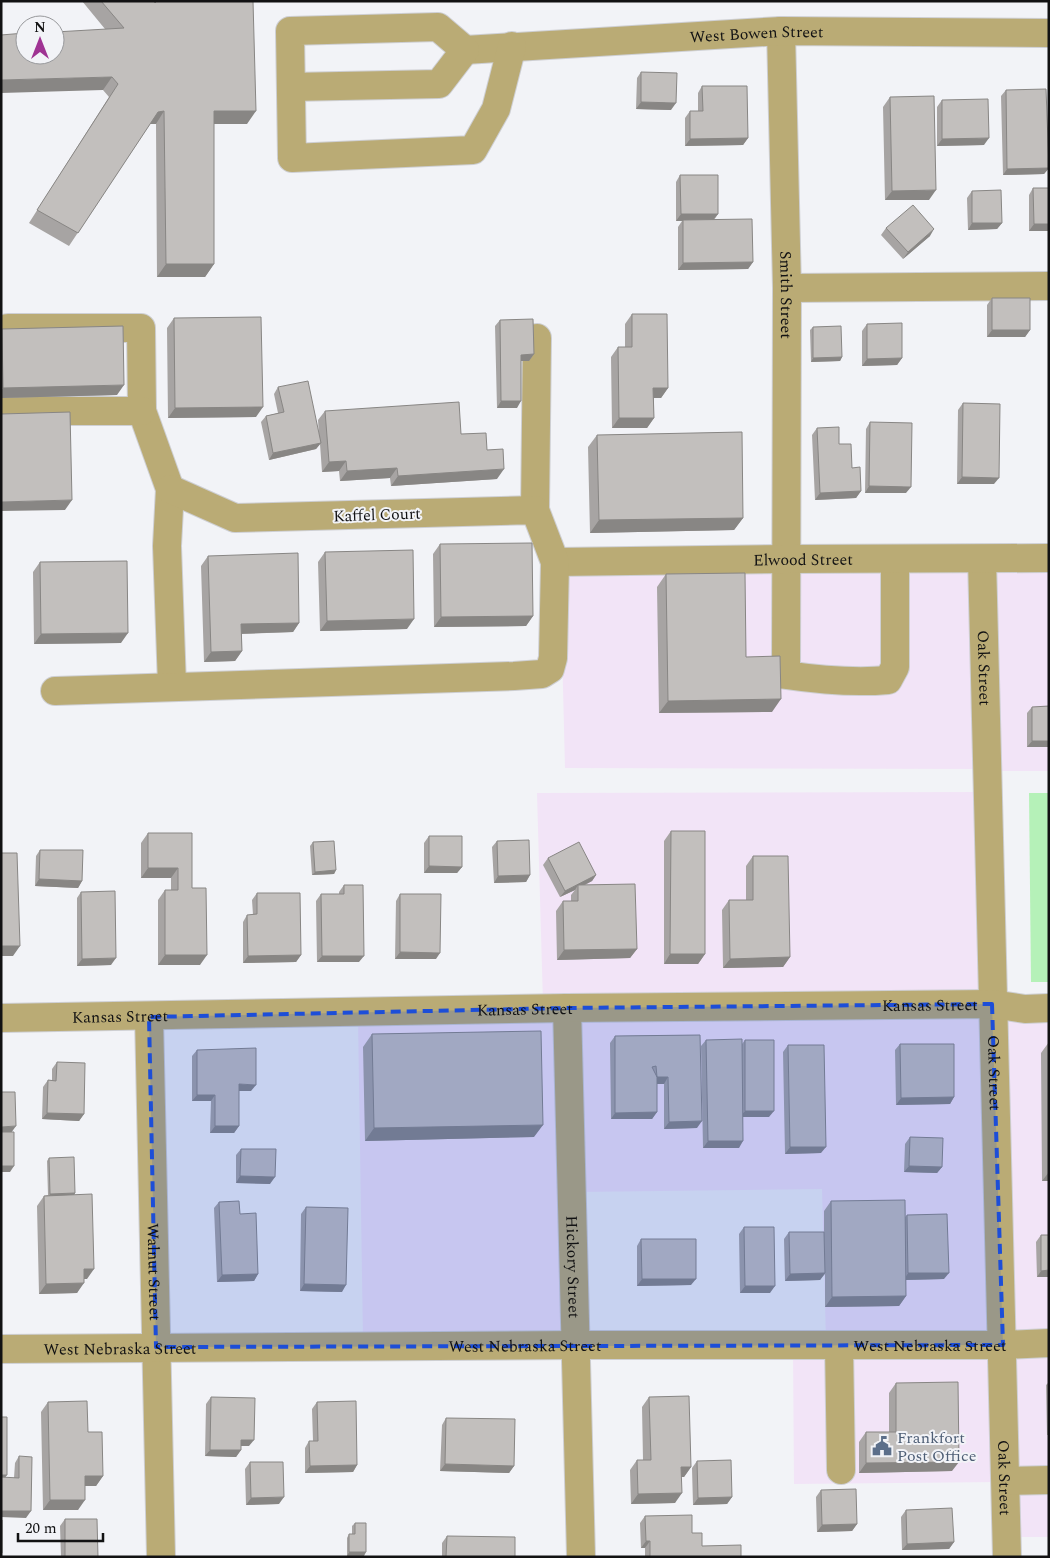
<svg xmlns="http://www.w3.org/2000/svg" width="1050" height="1558" font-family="Spectral,serif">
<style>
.commercial{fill:#f2e4f7}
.green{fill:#b5f1b8}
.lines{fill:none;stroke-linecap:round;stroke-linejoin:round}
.minor-casing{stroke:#cecfd3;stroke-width:30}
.minor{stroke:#baab75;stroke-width:28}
.wall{fill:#a7a4a3}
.shaded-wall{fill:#888684}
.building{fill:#c2bfbd;stroke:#888684;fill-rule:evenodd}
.marked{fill:#1d4ed8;fill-opacity:0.2;stroke:#1d4ed8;stroke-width:4;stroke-dasharray:10 6;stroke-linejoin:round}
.labels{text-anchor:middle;stroke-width:4;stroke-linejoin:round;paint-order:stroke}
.street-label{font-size:16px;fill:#121213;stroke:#f2f3f7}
.service-label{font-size:16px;fill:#4e5e75;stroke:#f2f3f7;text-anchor:start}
</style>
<rect width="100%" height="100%" fill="#f2f3f7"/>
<!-- commercial -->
<path class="commercial" d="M979,563L984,769L565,768L560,566Z
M1049,563V771H992L987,564Z
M984,792L987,1000L543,1003L537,793Z
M987,1008L999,1341H826L822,1189L576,1192L579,1340L363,1339L358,1018Z
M1049,1008V1339H1008L999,1009Z
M793,1349L998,1350L999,1482L794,1484Z
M1006,1351H1049V1537H1011Z"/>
<!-- green -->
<path class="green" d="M1029,793H1049V982H1031Z"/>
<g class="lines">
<defs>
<g id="minor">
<path id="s1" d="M781,31L787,288L786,675C820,680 854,683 888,680L895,667V559"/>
<path id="s2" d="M465,50L781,31L1049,33"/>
<path d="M291,87L439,84L465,50L438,27L290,31L292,158L473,150L496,109L512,46"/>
<path d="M787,288L1049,286"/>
<path d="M8,328H141L142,411L170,489L167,546L172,685"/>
<path d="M1,411H142"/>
<path d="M535,510L537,338"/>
<path id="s3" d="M982,559L1007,1557"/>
<path id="s4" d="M555,562L787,559L1049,558"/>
<path d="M55,691L514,676L542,674L550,669L553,658L555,562L535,510L235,518L170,489"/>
<path id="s5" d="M567,1008L581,1557"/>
<path id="s6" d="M149,1017L161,1557"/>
<path id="s7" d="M1,1018L567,1008L992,1004L1025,1009L1049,1008"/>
<path d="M839,1345L841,1470"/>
<path id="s8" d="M1,1349L575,1345H1003L1049,1343"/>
<path d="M1006,1481L1049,1480"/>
</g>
</defs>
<!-- minor casing -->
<use href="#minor" class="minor-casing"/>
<!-- minor -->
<use href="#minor" class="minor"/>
</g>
<!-- wall -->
<path class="wall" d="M82,1H253L247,124H214V264L205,277H157L156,124H150L69,246L29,223L109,97L103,90L105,29Z
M641,72L671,110L636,109L637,78Z
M702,86L748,138L743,145L685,146V118L690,111H698V93Z
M1006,90L1049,168L1044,174L1003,175L1001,96Z
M890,97L929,200H885L883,107Z
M942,100L984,145L937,146V107Z
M680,175L718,214L714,220L753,262L748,269L678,270V227L682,221H676V182Z
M1033,188L1049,231H1029V195Z
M972,191L1002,223L997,229L968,230L967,198Z
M886,228L930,236L903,259L881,235Z
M992,298L1030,330L1025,337H987V305Z
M632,314L668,388L661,398H654V418L647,428H612L611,357L618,347H625V324Z
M174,318L256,417L168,418L167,328Z
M500,320L534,354L529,361H521L517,408H497L495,326Z
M867,324L902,358L897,365L862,366V331Z
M813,327L842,357L840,361L811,362L810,330Z
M2,329L117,395L1,398V330Z
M278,387L319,435L318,420L325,411L461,434L487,450L497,479L391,486L390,478L340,481L339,471L322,472L320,444L316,449L269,460L261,422L266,416L278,413L274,394Z
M963,403L994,484H957L958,410Z
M870,422L906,493H865L866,429Z
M817,428L839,444L852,468L861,491L856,498L815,500L812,435Z
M597,435L743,518L734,530L590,533L588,447Z
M440,544L533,616L526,626L434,627L433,554Z
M325,552L407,629L320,631L318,562Z
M208,556L299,623L293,632L242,634V651L235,661L204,662L201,566Z
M40,562L121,643L34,644L33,572Z
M666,574L746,657L772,712L659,713L657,587Z
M1049,706V747H1027V713L1032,707Z
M671,831L705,954L698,964H664V841Z
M148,833H192V888L200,965H158V900L165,890H171V878H141V843Z
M429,836L462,867L457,873H424V843Z
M497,841L530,875L526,882L494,883L492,847Z
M313,842L336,870L334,874L312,875L310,846Z
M40,850L82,881L78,888L35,886L36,856Z
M753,856L790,957L783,967L723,968L722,910L729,900H746V866Z
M548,858L596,875L592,881L585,885L637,949L630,958L557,960L556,911L563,901H571V895L575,890L560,897L543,865Z
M344,885L359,962H317L316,901L321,894H339V892Z
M81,892L111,965L77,966V898Z
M257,893L301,955L296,962L243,963V922L247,915H253L252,900Z
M400,894L436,959H395L396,901Z
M372,1034L534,1137L365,1141L363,1047Z
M700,1035L697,1128L664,1129V1084H657V1112L652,1119H611L610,1043L615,1036Z
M706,1040L742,1044L745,1040L769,1117H743L739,1148H703L701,1046Z
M1049,1042V1181H1042L1041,1053Z
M900,1044L954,1097L950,1104L896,1105L895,1050Z
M788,1045L821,1153L785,1154L783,1052Z
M197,1050L251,1091H239V1126L234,1133H210L211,1101H192V1056Z
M57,1062L84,1114L79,1121L42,1119L43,1087L48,1080L52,1081V1069Z
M910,1137L942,1167L937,1173L904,1172L905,1144Z
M241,1149L270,1184L236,1183V1155Z
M49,1158L75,1193L74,1195L87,1279H84L77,1293L39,1294L37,1206L44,1196L48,1195L47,1161Z
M831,1201L905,1217L907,1215L944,1279L906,1280V1296L899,1306L825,1307V1274L820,1280L785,1281L784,1239L789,1232L824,1233V1211Z
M219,1202L240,1214L258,1274L254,1281L217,1282L214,1208Z
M306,1207L342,1292L300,1291L301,1214Z
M744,1227L770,1293H740L739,1234Z
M1041,1235L1049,1277H1037L1036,1242Z
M641,1239L691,1285L637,1286V1246Z
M1049,1382V1435H1047L1046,1385Z
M896,1383L952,1471L859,1473V1442L866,1432H889V1393Z
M211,1397L249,1446H241V1450L236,1457L205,1456L206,1404Z
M649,1397L691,1467L684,1477H681L675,1503L631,1504L630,1470L637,1460H643L642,1407Z
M48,1402L88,1432L103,1476L96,1486H85L78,1510H43L41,1412Z
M317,1402L357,1465L353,1472L305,1473V1448L309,1441H313L312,1409Z
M446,1418L514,1466L509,1473L440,1471L442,1425Z
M19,1456L26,1518L5,1478H14L15,1463Z
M697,1461L732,1497L727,1504L693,1505L692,1468Z
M250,1462L279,1504L246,1505L245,1469Z
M821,1490L857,1524L852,1531L817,1532L816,1497Z
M906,1510L954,1542L949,1549L902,1550L901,1517Z
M645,1516L692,1533L702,1546L741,1557H645V1548H641L640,1523Z
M65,1519L98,1557H61L60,1526Z
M355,1523L364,1556H347V1538L349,1534H352V1526Z
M447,1536L515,1557H442V1543Z"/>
<!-- shaded-wall -->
<path class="shaded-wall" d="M112,77L103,90L1,93V80Z
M641,102L676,103L671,110L636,109Z
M164,111L156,124H149L158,112Z
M214,111H256L247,124H205Z
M748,138L743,145L685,146L690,139Z
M989,138L984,145L937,146L942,139Z
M1049,168L1044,174L1003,175L1007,169Z
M936,190L929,200H885L892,191Z
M681,214H718L713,220L676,221Z
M972,223H1002L997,229L968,230Z
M1034,224H1049V231H1029Z
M934,229L930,236L903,259L908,252Z
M753,262L748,269L678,270L683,263Z
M166,264H214L205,277H157Z
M992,330H1030L1025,337H987Z
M534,354L529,361H516L521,355Z
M842,357L840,361L811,362L813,358Z
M902,358L897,365L862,366L867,359Z
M124,385L117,395L1,398V391L3,388Z
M653,388H668L661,398H646Z
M501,401H521L517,408H497Z
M263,407L256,417L168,418L175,408Z
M619,418H654L647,428H612Z
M321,443L316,449L269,460L273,453Z
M346,461L339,471L322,472L329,462Z
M397,468L390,478L340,481L347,471Z
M504,469L497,479L391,486L398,476Z
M962,477L999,478L994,484H957Z
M869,486L911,487L906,493H865Z
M861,491L856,498L815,500L820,493Z
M72,500L65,510L1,511V502Z
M743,518L734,530L590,533L599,520Z
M533,616L526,626L434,627L441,617Z
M414,619L407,629L320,631L327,621Z
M299,623L293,632L235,634L241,624Z
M128,633L121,643L34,644L41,634Z
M242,651L235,661L204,662L211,652Z
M781,699L772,712L659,713L668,701Z
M1032,741H1049V747H1027Z
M429,866L462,867L457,873H424Z
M148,868H178L171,878H141Z
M336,870L334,874L312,875L315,872Z
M530,875L526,882L494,883L498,876Z
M596,875L592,881L578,888V885L575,890L560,897L565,891Z
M39,879L82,881L78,888L35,886Z
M1,946H20L13,956H1Z
M637,949L630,958L557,960L564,950Z
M400,952L440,953L436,959H395Z
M670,954H705L698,964H664Z
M165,955H207L200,965H158Z
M301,955L296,962L243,963L248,956Z
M322,956H364L359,962H317Z
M790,957L783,967L723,968L730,959Z
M116,958L111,965L77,966L82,959Z
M657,1077H668L664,1084H652Z
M239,1084L256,1085L251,1091H235Z
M197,1095H215L211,1101H192Z
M954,1097L950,1104L896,1105L901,1098Z
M745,1111H774L769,1117H740Z
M657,1112L652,1119H611L615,1113Z
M47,1113L84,1114L79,1121L42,1119Z
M702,1121L697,1128L664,1129L669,1122Z
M543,1125L534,1137L365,1141L374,1128Z
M16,1126L11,1133H1V1127Z
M215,1126H239L234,1133H210Z
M708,1141H743L739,1148H703Z
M790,1147H826L821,1153L785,1154Z
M1,1166H14L10,1172H1Z
M909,1166L942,1167L937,1173L904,1172Z
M1049,1172V1181H1042Z
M240,1176L275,1177L270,1184L236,1183Z
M75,1193L73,1197H48L50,1194Z
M84,1269H94L87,1279H77Z
M1049,1270V1277H1037L1041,1271Z
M825,1273L820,1280L785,1281L790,1274Z
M908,1273H949L944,1279L904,1280Z
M258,1274L254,1281L217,1282L222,1275Z
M642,1279H696L691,1285L637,1286Z
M84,1283L77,1293L39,1294L46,1284Z
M304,1284L346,1285L342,1292L300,1291Z
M745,1286H775L770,1293H740Z
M906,1296L899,1306L825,1307L832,1297Z
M241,1440H254L249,1446H236Z
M210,1450H241L236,1457L205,1456Z
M959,1462L952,1471L859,1473L866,1463Z
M445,1464L514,1466L509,1473L440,1471Z
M357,1465L353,1472L305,1473L310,1466Z
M681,1467H691L684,1477H674Z
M1,1475H7L2,1482H1Z
M85,1476H103L96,1486H78Z
M682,1493L675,1503L631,1504L638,1494Z
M284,1497L279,1504L246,1505L251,1498Z
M732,1497L727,1504L693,1505L698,1498Z
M50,1500H85L78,1510H43Z
M1,1511H31L26,1518L1,1517Z
M857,1524L852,1531L817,1532L822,1525Z
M646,1541H650L645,1548H641Z
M954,1542L949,1549L902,1550L907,1544Z
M349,1552H366L364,1556H347Z"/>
<!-- building -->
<path class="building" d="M101,1H154L155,3L157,1H253L256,111H214V264H166L164,111L158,112L78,233L37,210L118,84L112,77L1,80V35L25,33V55H55V32L124,28Z
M641,72L677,73L676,103L641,102Z
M702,86H747L748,138L690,139V111H703Z
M1046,89L1049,168L1007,169L1006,90Z
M934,96L936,190L892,191L890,97Z
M988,99L989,138L942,139V100Z
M680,175H718V214H681Z
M1033,188H1049V224H1034Z
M1001,190L1002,223H972V191Z
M913,205L934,229L908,252L886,228Z
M752,219L753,262L683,263V220Z
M992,298H1030V330H992Z
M632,314H667L668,388H653L654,418H619L618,347H632Z
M261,317L263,407L175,408L174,318Z
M533,319L534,354L521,355V401H501L500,320Z
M902,323V358L867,359V324Z
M123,326L124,385L3,388L2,329Z
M841,326L842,357L813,358V327Z
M308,381L321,443L273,453L266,416L284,412L278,387Z
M459,402L461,434L486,433L487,450L503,449L504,469L398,476L397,468L347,471L346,461L329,462L325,411Z
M963,403L1000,404L999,478L962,477Z
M70,412L72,500L1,502V414Z
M870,422L912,423L911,487L869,486Z
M839,427V444H851L852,468L860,467L861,491L820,493L817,428Z
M742,432L743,518L599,520L597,435Z
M532,543L533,616L441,617L440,544Z
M413,550L414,619L327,621L325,552Z
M298,553L299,623L241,624L242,651L211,652L208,556Z
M127,561L128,633L41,634L40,562Z
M745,573L746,657L780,656L781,699L668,701L666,574Z
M1049,706V741H1032V707Z
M671,831H705V954H670Z
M148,833H192V888H206L207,955H165V890H178V868H148Z
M429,836H462V867L429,866Z
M529,840L530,875L498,876L497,841Z
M334,841L336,870L315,872L313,842Z
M579,842L596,875L565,891L548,858Z
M40,850H83L82,881L39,879Z
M1,853H17L20,946H1Z
M753,856H788L790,957L730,959L729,900H753Z
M635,884L637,949L564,950L563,901H578V885Z
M344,885H363L364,956H322L321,894H344Z
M115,891L116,958L82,959L81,892Z
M257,893H300L301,955L248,956L247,915L257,914Z
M400,894H441L440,953L400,952Z
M541,1031L543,1125L374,1128L372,1034Z
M700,1035L702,1121L669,1122L668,1077H657V1112L615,1113V1036ZM656,1066L657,1077L652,1067Z
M742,1039L743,1141H708L706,1040Z
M745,1040H774V1111H745Z
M900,1044H954V1097L901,1098Z
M788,1045H824L826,1147H790Z
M256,1048V1085L239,1084V1126H215V1095H197V1050Z
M57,1062L85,1063L84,1114L47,1113L48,1080L56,1081Z
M1,1092H15L16,1126L1,1127Z
M1,1132H14V1166H1Z
M910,1137L943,1138L942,1167L909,1166Z
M241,1149H276L275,1177L240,1176Z
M74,1157L75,1193L50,1194L49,1158Z
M92,1194L94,1269H84V1283L46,1284L44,1196Z
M905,1200L906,1296L832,1297L831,1201Z
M239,1201L240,1214L256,1213L258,1274L222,1275L219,1202Z
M306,1207L348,1208L346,1285L304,1284Z
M947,1214L949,1273H908L907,1215Z
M744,1227H774L775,1286H745Z
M789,1232H824L825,1273L790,1274Z
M1041,1235H1049V1270L1041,1271Z
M641,1239H696V1279H642Z
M958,1382L959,1462L866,1463V1432H896V1383Z
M689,1396L691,1467H681L682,1493L638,1494L637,1460H651L649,1397Z
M211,1397L255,1398L254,1440H241V1450H210Z
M87,1401L88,1432H102L103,1476H85V1500H50L48,1402Z
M356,1401L357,1465L310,1466L309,1441H318L317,1402Z
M1,1417H7V1475H1Z
M446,1418L515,1419L514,1466L445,1464Z
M19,1456L32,1457L31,1511H1V1477L19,1478Z
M731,1460L732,1497L698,1498L697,1461Z
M250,1462H283L284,1497L251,1498Z
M856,1489L857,1524L822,1525L821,1490Z
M952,1508L954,1542L907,1544L906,1510Z
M692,1515V1533H702V1546L741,1545V1557H650V1541H646L645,1516Z
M65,1519H97L98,1557H65Z
M1,1520H2V1553H1Z
M355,1523H366V1552H349V1534H355Z
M447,1536L515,1537V1557H446Z"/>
<!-- marked area -->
<path class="marked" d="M992,1004L1003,1345L156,1347L149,1017L567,1008Z"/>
<!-- icons -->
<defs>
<symbol id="civic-bare" viewBox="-9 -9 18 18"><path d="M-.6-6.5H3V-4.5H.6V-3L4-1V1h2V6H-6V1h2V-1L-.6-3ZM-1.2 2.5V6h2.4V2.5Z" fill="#5c6f8a" stroke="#f2f3f7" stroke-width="2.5" paint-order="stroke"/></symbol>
</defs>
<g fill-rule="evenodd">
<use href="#civic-bare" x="868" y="1432" width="28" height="28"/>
</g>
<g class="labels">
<!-- street labels -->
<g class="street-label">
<text dy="6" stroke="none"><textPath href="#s2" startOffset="292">West Bowen Street</textPath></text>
<text dy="6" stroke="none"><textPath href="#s1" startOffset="264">Smith Street</textPath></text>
<text transform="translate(377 514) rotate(-2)" y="6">Kaffel Court</text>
<text dy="6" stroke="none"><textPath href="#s4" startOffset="248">Elwood Street</textPath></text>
<text dy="6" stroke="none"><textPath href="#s3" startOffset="109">Oak Street</textPath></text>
<text dy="6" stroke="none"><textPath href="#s7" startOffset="929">Kansas Street</textPath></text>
<text dy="6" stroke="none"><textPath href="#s7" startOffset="524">Kansas Street</textPath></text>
<text dy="6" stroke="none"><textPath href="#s7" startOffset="119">Kansas Street</textPath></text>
<text dy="6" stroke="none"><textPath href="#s3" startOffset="514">Oak Street</textPath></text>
<text dy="6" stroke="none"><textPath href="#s5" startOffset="259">Hickory Street</textPath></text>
<text dy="6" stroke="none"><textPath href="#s6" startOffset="255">Walnut Street</textPath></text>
<text dy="6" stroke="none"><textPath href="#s8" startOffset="929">West Nebraska Street</textPath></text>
<text dy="6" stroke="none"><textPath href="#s8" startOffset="524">West Nebraska Street</textPath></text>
<text dy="6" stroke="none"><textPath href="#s8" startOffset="119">West Nebraska Street</textPath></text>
<text dy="6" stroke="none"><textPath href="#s3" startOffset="919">Oak Street</textPath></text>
</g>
<!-- service labels -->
<g class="service-label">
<text x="897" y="1443">Frankfort<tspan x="897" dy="18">Post Office</tspan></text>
</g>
</g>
<!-- border -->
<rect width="1050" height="1558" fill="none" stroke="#121213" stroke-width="5"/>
<!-- north arrow -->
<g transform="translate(40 40)"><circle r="24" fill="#f2f3f7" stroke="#98999c"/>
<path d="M0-4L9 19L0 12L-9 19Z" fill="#9f3393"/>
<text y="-8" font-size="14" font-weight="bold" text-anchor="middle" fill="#121213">N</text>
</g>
<!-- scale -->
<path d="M18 1533v8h85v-8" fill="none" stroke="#121213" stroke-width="2.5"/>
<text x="25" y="1533" font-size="15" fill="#121213" stroke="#f2f3f7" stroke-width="4" paint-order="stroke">20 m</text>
</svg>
